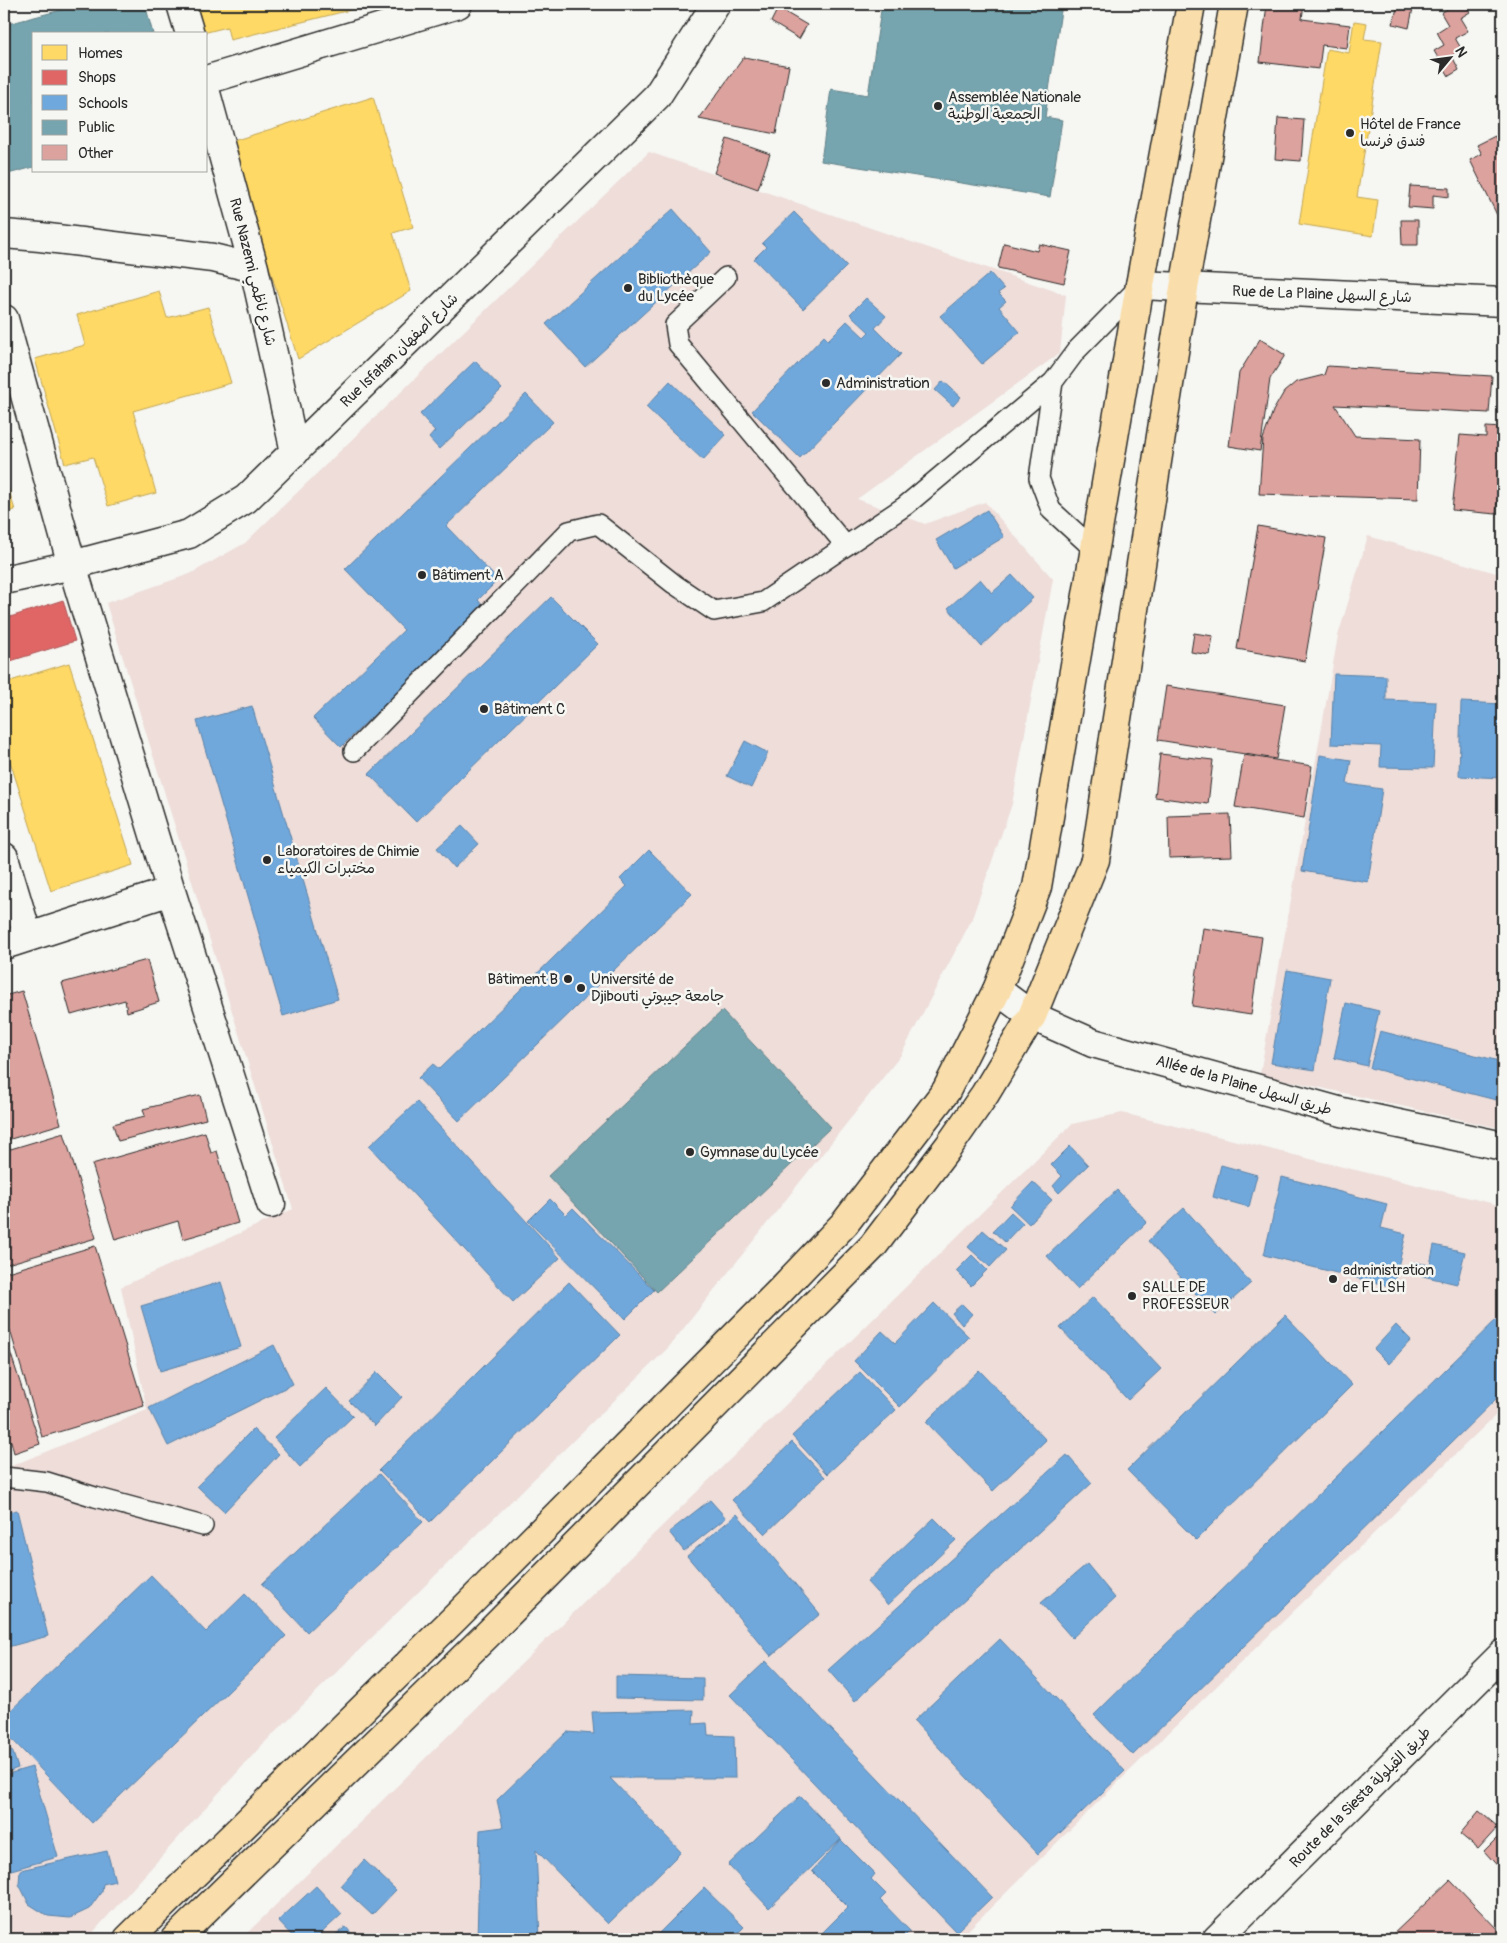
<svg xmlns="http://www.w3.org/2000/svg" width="1507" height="1943" font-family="Pangolin,'Playpen Sans Arabic',sans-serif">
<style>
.built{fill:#eeddd9}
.homes{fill:#ffd966;stroke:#bfa554}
.shops{fill:#e06666;stroke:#aa5454}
.schools{fill:#6fa8dc;stroke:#5b82a7}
.public{fill:#76a5af;stroke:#608087}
.building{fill:#dca29e;stroke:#2b2b2b}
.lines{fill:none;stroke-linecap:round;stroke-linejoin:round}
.service-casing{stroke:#2b2b2b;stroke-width:22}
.minor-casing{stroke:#2b2b2b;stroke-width:31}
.tertiary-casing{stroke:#2b2b2b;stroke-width:31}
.secondary-casing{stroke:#2b2b2b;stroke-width:31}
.primary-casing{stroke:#2b2b2b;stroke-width:31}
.service{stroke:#f6f6f2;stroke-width:19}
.minor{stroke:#f6f6f2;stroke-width:28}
.tertiary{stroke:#f6f6f2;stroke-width:28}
.secondary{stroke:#f6f6f2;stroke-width:28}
.primary{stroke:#f9deab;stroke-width:28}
.poi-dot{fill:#2b2b2b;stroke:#f6f6f2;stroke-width:2}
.labels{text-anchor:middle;stroke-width:5;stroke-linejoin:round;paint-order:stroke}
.poi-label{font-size:15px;fill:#2b2b2b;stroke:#f6f6f2;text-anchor:start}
.street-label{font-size:15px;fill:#2b2b2b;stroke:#f6f6f2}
</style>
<rect width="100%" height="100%" fill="#f6f6f2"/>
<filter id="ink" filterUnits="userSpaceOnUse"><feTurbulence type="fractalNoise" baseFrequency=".02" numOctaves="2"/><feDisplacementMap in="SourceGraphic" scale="10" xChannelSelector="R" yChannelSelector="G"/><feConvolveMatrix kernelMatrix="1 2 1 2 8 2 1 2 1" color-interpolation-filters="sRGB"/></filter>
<g filter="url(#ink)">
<!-- built -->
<path class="built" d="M649,152L1066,295L1060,353L857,499L925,524L985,502L1053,579L1012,804L971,921L901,1055L668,1348L262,1745L87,1939H13L4,1903V1469L147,1410L121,1287L293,1209L106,603L190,574L245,543Z
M1368,536L1503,575V1129L1260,1074L1338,636Z
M1122,1113L1503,1206V1408L1156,1745L959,1939H241L1072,1124Z"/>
<!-- homes -->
<path class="homes" d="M196,4H374L230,40L227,27L203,33Z
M1354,21L1367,23L1364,39L1382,41L1357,197L1378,200L1373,236L1299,224L1327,49L1349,53Z
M373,97L413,227L393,233L411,291L298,359L230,142Z
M159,291L167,318L208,307L231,383L133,411L156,493L108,506L93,457L65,464L35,359L85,345L77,315Z
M4,475L15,510L4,513Z
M69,663L133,865L51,891L4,742V683Z"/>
<!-- shops -->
<path class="shops" d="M63,600L75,641L4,663V619Z"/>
<!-- schools -->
<path class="schools" d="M673,209L711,252L585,367L546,324Z
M794,212L847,266L803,309L754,259L766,247L762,243Z
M990,273L1004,289L998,293L1006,301L999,307L1020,332L982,364L940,316Z
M866,298L886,316L875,328L901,354L800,458L752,411L824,336L828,340L847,321L864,337L869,332L850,314Z
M475,361L502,389L439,449L429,438L435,431L420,414Z
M670,381L726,435L703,460L646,407Z
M943,381L961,397L953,406L935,390Z
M526,394L553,422L446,526L498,580L478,600L484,607L341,747L313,718L404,630L345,569Z
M987,510L1004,537L953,568L936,540Z
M1012,575L1033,598L981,646L948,608L980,579L992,593Z
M551,597L598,644L416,822L369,774Z
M1334,674L1386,676V700L1436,702L1433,768L1380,767L1381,746L1331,744Z
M1461,702L1503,704V778L1459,776Z
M252,706L338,999L283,1016L197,721Z
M745,741L768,753L751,788L727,776Z
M1320,755L1351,760L1347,784L1382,789L1368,882L1302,871Z
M462,826L479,844L454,868L437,848Z
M649,850L692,894L459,1121L418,1078L433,1064L439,1069L627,886L620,879Z
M1287,970L1330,978L1315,1070L1271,1063Z
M1346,1003L1379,1011L1367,1066L1334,1058Z
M1380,1031L1503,1062V1072L1496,1100L1370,1068Z
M417,1102L560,1258L513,1302L369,1146Z
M1070,1146L1088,1165L1059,1193L1053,1186L1062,1176L1051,1165Z
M1221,1165L1257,1175L1249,1207L1213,1197Z
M1282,1177L1387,1204L1381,1228L1406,1234L1393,1287L1264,1255Z
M1033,1182L1052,1200L1029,1224L1010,1206Z
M1117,1190L1147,1222L1077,1289L1047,1256Z
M550,1199L566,1215L573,1208L654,1290L625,1319L528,1221Z
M1184,1208L1251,1283L1215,1315L1148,1241Z
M1011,1212L1023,1223L1005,1242L993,1231Z
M983,1230L1006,1250L990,1267L968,1247Z
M1434,1245L1465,1252L1457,1284L1410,1273L1412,1262L1430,1265Z
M972,1255L987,1270L971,1286L956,1271Z
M221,1282L241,1347L160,1371L141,1306Z
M569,1282L620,1335L430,1522L379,1470Z
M1093,1297L1161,1369L1128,1400L1060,1328Z
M934,1303L969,1337L900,1407L854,1361L882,1331L895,1343Z
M962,1304L972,1314L962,1325L952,1313Z
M1503,1313V1392L1133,1755L1094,1715Z
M1285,1315L1352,1385L1196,1540L1127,1470Z
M1396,1325L1411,1340L1389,1364L1374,1349Z
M274,1345L293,1384L168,1446L149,1408Z
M979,1370L1046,1440L993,1491L926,1422Z
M377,1372L402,1397L375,1426L349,1401Z
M860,1372L896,1410L827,1474L792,1436Z
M326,1388L353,1416L300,1467L274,1438Z
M253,1429L279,1454L224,1512L197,1486Z
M792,1442L825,1477L765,1534L732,1500Z
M1067,1455L1092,1483L855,1701L828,1670Z
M379,1474L423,1522L307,1632L262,1584Z
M710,1500L726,1518L684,1551L669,1532Z
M17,1510L48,1636L4,1648V1513Z
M737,1514L820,1614L771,1656L687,1556Z
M934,1518L956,1540L888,1605L867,1582Z
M1087,1564L1115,1598L1072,1638L1041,1603Z
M151,1575L206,1632L245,1594L286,1636L92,1823L4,1731V1717Z
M1000,1639L1125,1771L1038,1854L914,1721Z
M766,1661L992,1897L956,1932L730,1695Z
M616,1676L703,1678V1700L616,1698Z
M694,1710L693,1724L707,1723L708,1735L734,1736L735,1778H610L681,1852L608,1924L536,1850L540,1939H477L480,1830L503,1827L497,1800L567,1732L594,1734L592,1712Z
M12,1750L18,1768L4,1773V1753Z
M32,1767L58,1857L11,1870L4,1845V1775Z
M800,1796L841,1839L769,1908L728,1865Z
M841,1840L875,1874L871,1879L886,1894L880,1900L910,1931L902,1939H816L848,1907L812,1871Z
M107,1851L115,1881L103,1884L102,1891L89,1909L70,1918L48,1916L29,1904L19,1884L20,1870Z
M364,1860L396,1890L372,1915L341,1886Z
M316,1886L342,1914L315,1939H295L278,1921Z
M704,1888L744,1927L732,1939H653Z
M346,1927L356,1939H329Z"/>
<!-- public -->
<path class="public" d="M84,4H145L153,34H34V167L4,175V25Z
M882,4H1062L1045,117L1062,120L1050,197L821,161L831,89L868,95Z
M722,1011L831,1127L657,1292L548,1176Z"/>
<!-- building -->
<path class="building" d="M1267,4H1304L1302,19L1350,25L1347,48L1322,45L1319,69L1260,62Z
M1398,4L1413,8L1409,28L1393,24Z
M1451,4H1466L1470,12L1460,18L1468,31L1455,38L1462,50L1452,56L1459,70L1449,76L1434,51L1444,45L1437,32L1448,25L1441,13L1452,6Z
M778,8L807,25L799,39L771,22Z
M744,57L789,66L776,134L699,119Z
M1278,118L1304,120L1301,161L1275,159Z
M1495,136L1499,145L1503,142V211L1497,215L1470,160L1482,154L1477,145Z
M727,139L770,154L758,189L714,173Z
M1410,186L1449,188V197L1433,195V209L1408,207Z
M1401,220H1418V245H1402Z
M1004,243L1037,251L1039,244L1071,251L1064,283L998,268Z
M1260,339L1285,355L1270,379L1260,451L1229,446L1239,373Z
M1327,366L1492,376L1489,413L1335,405L1355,436L1420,439L1418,499L1259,494L1263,439L1273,411L1284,392L1296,382L1324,375Z
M1486,427L1503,428V503H1497L1496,514L1452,510L1460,435L1486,437Z
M1258,526L1326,538L1305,661L1237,649Z
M1194,633L1213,636L1210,655L1191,652Z
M1166,686L1285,705L1276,759L1158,740Z
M1160,754L1213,760L1208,804L1155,797Z
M1244,755L1312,766L1304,818L1235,807Z
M1230,814L1232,856L1169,858L1168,816Z
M1203,928L1262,937L1251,1015L1192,1006Z
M147,960L159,1002L127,1012L125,1000L71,1015L62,983Z
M22,991L61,1124L4,1141V996Z
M200,1095L206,1119L118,1141L113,1124L145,1116L143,1109Z
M205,1132L211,1153L217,1151L238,1223L183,1239L178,1221L115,1240L92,1164Z
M64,1133L96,1238L4,1265V1151Z
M95,1246L144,1406L42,1437L4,1310V1273Z
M4,1333L40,1444L14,1453L11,1441L4,1443Z
M1479,1811L1498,1827L1478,1849L1460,1834Z
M1503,1832V1872L1484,1851Z
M1450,1880L1499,1931L1491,1939H1388Z"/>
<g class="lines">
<defs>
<path id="service" d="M726,277L675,325L678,344L846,546
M1096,551L1051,510L1039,478L1053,382L1076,351L1140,286
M354,751L569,531L598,524L674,584L714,611L763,602L905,506L1053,382
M4,1477L47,1482L95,1497L203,1526"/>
<path id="minor" d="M181,4L190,34
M206,80L458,4
M206,93L254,268L295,452
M4,234L40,237L213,258L254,268
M1140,285L1503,302
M4,319L72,565L171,891L271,1204
M4,857L28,937
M4,945L171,891
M997,990L1032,1016L1093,1043L1342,1112L1503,1146"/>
<path id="tertiary" d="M4,580L72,565L189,534L246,499L657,96L716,4"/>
<path id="secondary" d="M1217,1939L1503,1654"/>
<path id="primary" d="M128,1939L456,1617L780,1291L845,1223L946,1091L997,990L1037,887L1140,285L1191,4
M175,1939L486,1636L873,1246L949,1146L985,1094L1032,1016L1095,860L1184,288L1234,4"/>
</defs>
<!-- service casing -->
<use href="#service" class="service-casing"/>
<!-- minor casing -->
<use href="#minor" class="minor-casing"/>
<!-- tertiary casing -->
<use href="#tertiary" class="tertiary-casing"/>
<!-- secondary casing -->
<use href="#secondary" class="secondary-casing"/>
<!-- primary casing -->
<use href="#primary" class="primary-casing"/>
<!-- service -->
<use href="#service" class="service"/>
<!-- minor -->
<use href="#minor" class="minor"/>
<!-- tertiary -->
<use href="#tertiary" class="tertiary"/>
<!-- secondary -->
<use href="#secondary" class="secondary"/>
<!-- primary -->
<use href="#primary" class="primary"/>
</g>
</g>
<!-- markers -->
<g class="poi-dot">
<circle cx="938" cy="106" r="5"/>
<circle cx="1350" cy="133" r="5"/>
<circle cx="628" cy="288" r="5"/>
<circle cx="826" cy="383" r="5"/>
<circle cx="422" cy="575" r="5"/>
<circle cx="484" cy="709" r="5"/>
<circle cx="267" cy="860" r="5"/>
<circle cx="568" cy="979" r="5"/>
<circle cx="581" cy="988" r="5"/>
<circle cx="690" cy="1152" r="5"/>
<circle cx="1333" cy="1279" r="5"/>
<circle cx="1132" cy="1296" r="5"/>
</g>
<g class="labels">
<!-- poi labels -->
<g class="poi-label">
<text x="948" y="102">Assemblée Nationale<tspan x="948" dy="17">الجمعية الوطنية</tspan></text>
<text x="1360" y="129">Hôtel de France<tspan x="1360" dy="17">فندق فرنسا</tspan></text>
<text x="638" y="284">Bibliothèque<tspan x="638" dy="17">du Lycée</tspan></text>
<text x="836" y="388">Administration</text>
<text x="432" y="580">Bâtiment A</text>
<text x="494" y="714">Bâtiment C</text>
<text x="277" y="856">Laboratoires de Chimie<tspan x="277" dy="17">مختبرات الكيمياء</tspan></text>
<text x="558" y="984" text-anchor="end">Bâtiment B</text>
<text x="591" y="984">Université de<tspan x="591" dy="17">Djibouti جامعة جيبوتي</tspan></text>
<text x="700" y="1157">Gymnase du Lycée</text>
<text x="1343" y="1275">administration<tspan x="1343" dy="17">de FLLSH</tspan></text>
<text x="1142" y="1292">SALLE DE<tspan x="1142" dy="17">PROFESSEUR</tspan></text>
</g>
<!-- street labels -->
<g class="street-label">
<text transform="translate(253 272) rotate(76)" y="5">Rue Nazemi شارع ناظمي</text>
<text transform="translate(1322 294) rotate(2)" y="5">Rue de La Plaine شارع السهل</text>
<text transform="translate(399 350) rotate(-44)" y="5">Rue Isfahan شارع أصفهان</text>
<text transform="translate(1244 1085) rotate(16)" y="5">Allée de la Plaine طريق السهل</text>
<text transform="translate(1360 1797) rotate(-45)" y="5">Route de la Siesta طريق القيلولة</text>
</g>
</g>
<!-- margin -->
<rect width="1507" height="1943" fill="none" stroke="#f6f6f2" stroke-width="20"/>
<rect x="10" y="10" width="1487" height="1923" fill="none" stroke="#2b2b2b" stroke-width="2" filter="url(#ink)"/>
<!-- legend -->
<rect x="32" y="32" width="175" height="140" fill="#f6f6f2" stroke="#a5a5a2"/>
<rect x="42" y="45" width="25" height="15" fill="#ffd966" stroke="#a5a5a2"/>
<text x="78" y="58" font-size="15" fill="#2b2b2b">Homes</text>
<rect x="42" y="70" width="25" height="15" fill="#e06666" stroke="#a5a5a2"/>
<text x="78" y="82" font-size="15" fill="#2b2b2b">Shops</text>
<rect x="42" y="95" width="25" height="15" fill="#6fa8dc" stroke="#a5a5a2"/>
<text x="78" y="108" font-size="15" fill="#2b2b2b">Schools</text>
<rect x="42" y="120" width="25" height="15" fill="#76a5af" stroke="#a5a5a2"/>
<text x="78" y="132" font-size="15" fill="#2b2b2b">Public</text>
<rect x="42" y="145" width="25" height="15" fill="#dca29e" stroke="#a5a5a2"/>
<text x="78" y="158" font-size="15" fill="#2b2b2b">Other</text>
<!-- north arrow -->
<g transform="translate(1450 58) rotate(61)" stroke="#f6f6f2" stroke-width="4" paint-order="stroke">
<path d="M0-4L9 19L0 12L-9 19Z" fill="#2b2b2b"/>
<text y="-8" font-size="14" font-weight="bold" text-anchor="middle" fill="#2b2b2b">N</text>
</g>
</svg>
